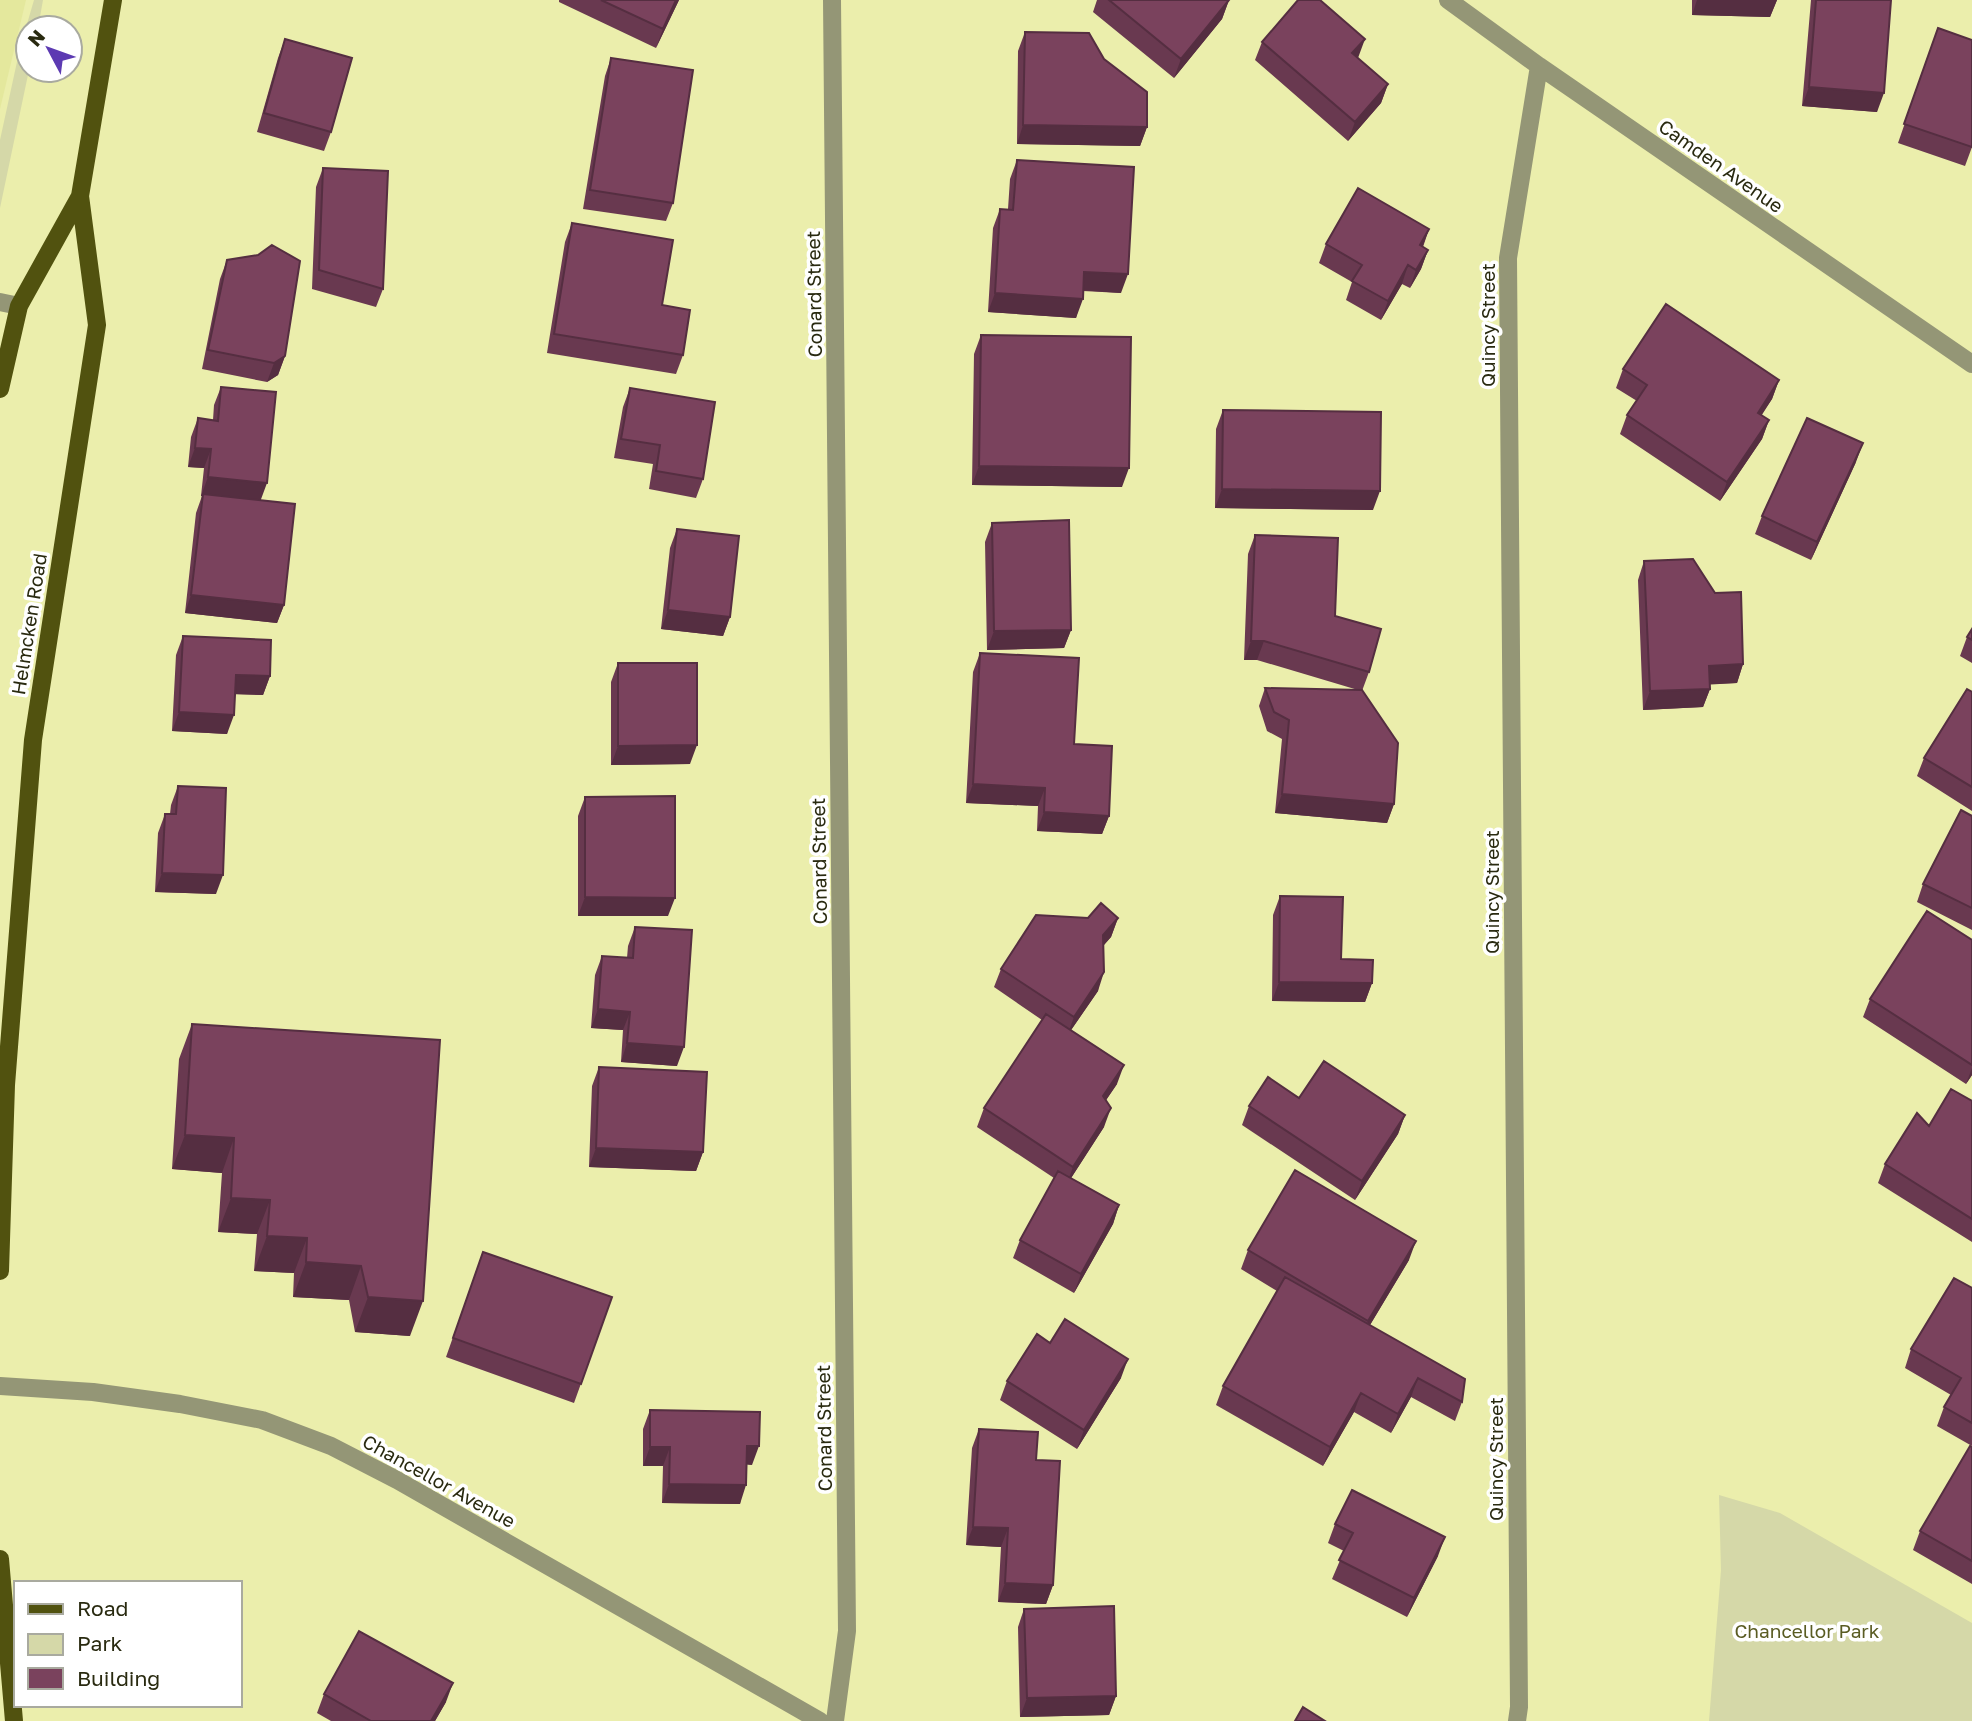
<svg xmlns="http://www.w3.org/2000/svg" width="1972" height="1721" font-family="'Golos Text',sans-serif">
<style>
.built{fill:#e4e89d}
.green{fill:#d5d8a8}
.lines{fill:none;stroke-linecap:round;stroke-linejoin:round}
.minor{stroke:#949676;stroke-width:18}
.major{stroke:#51520f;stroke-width:18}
.wall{fill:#693950}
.shaded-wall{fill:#552e41}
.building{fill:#7a425d;stroke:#552e41;stroke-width:2}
.labels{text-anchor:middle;stroke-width:7;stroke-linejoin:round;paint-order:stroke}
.street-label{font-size:19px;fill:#292a10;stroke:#fff}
.park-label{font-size:19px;fill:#5a5c23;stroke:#fff}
</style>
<rect width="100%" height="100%" fill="#ebeeac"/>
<!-- built -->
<path class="built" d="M0,0H26L0,109Z"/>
<!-- green -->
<path class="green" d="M34,0H43L38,28H28L29,70L0,208V140L20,48Z
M1719,1495L1780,1513L1972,1623V1721H1709L1721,1570Z"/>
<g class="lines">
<!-- minor -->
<path class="minor" d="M832,0L847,1631L835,1721
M1448,0L1539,66L1972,364
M0,302L19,306
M0,1386L93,1392L180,1404L262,1420L331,1446L397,1480L820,1721
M1517,1721L1519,1707L1508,258L1539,66"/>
<!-- major -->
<path class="major" d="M0,389L19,306L80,196
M0,1271L6,1085L33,740L97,325L80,196L113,0
M0,1559L14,1721"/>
</g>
<!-- wall -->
<path class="wall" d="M559,0H679L656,48L559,2Z
M1097,0H1229L1222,19L1174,78L1093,12Z
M1692,0H1777L1770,17L1692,15Z
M1811,0H1891L1877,112L1802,106Z
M1938,28L1972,147L1965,166L1898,143Z
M1025,32L1104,59L1147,127L1140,146L1017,144L1018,51Z
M285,39L331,132L324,151L257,132L278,58Z
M1262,42L1358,58L1388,84L1381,103L1348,141L1255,60Z
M611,58L673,203L666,221L583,209L605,76Z
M1017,160L1121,293L1083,291L1076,318L988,312L993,228L1000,209H1008L1010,179Z
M323,168L383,289L376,307L312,289L316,187Z
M572,223L662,305L683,355L676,374L547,353L565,242Z
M1429,229L1423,247L1428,250L1421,269L1410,288L1402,284L1381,320L1346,300L1352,282L1319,263L1326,244Z
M227,260L285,356L278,375L267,382L202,369L220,279Z
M981,335L1122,487L972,485L974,354Z
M1623,369L1779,380L1772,399L1761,415L1769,420L1762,439L1720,501L1620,434L1627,415L1637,401L1616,388Z
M221,387L261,500L284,605L277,623L185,613L196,513L202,496H201L204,468L188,467L191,437L198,418L213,420L214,405Z
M630,388L703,479L696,498L649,489L653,464L614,458L623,407Z
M1223,410L1373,510L1215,508L1216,429Z
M1856,462L1811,560L1755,534L1762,516Z
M992,523L1071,630L1064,648L987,650L985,542Z
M677,529L730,617L723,636L661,629L670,548Z
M1255,535L1335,616L1369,672L1362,691L1394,804L1387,823L1275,813L1282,739L1267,731L1259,706L1265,688L1358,690L1257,660H1244L1248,554Z
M1644,561L1743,664L1737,683L1710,684V689L1703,707L1643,710L1638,580Z
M1972,629V663L1960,656L1967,637Z
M183,636L270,676L263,695L235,694L227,734L172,731L176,655Z
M980,653L1074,744L1109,816L1102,834L1037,831L1038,806L966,803L973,672Z
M618,663L690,764L611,765V682Z
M1972,692V811L1917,776L1924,758Z
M178,786L216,894L155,892L158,833L165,814H170L171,805Z
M585,797L668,916H578V816Z
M1972,816V930L1917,902L1923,884Z
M1280,896L1341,959L1372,983L1365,1002L1272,1001L1273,915Z
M1088,918H1118L1111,937L1103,946L1098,991L1071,1030L1117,1084L1106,1100L1104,1127L1071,1178L1119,1205L1113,1224L1074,1293L1013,1258L1020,1240L1054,1178L977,1127L984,1108L1042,1020L994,987L1001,969Z
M635,927L677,1066L621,1062L623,1030L591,1028L595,975L602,956L627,958L628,946Z
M1972,940V1075L1966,1084L1863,1017L1870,999Z
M192,1024L410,1336L355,1332L349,1300L293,1297L294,1273L254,1271L257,1234L218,1232L222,1173L172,1169L179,1059Z
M599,1067L703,1152L696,1171L589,1167L592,1086Z
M1972,1101V1242L1878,1183L1885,1164L1929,1126Z
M1249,1106L1405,1115L1398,1134L1355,1200L1242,1125Z
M1248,1250L1409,1260L1370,1325L1462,1402L1455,1421L1411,1397L1391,1433L1354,1412L1323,1466L1216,1405L1223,1386L1277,1291L1241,1269Z
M483,1252L612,1297L574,1403L446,1357Z
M1972,1288V1446L1937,1426L1944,1407L1951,1395L1905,1368L1911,1349Z
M1050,1343L1121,1378L1077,1449L1000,1400L1007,1381Z
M650,1410L752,1465L747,1464L740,1504L662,1503L663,1466H643V1429Z
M979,1429L1036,1460L1053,1585L1046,1604L998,1602L1001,1547L966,1545L972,1448Z
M1972,1447V1584L1913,1550L1920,1531Z
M1335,1524L1438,1556L1407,1617L1332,1579L1344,1551L1328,1543Z
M1024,1609L1116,1696L1109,1715L1020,1717L1018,1627Z
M324,1694L446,1702L435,1721H331L317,1713Z"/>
<!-- shaded-wall -->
<path class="shaded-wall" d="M676,0H679L656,48L663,29Z
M1229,0L1222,19L1174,78L1181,59Z
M1697,0H1777L1770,17L1692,15Z
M1365,39L1358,58L1345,72L1352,53Z
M1388,84L1381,103L1348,141L1355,122Z
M1809,87L1884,93L1877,112L1802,106Z
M1023,125L1147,127L1140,146L1017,144Z
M1429,229L1422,248L1420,245Z
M1428,250L1421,269L1410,288L1416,270Z
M1408,265L1402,284L1381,320L1388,301Z
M1084,272L1128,274L1121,293L1078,290Z
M995,293L1083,299L1076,318L988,312Z
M285,356L278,375L267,382L274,363Z
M1779,380L1772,399L1751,432L1758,413Z
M1769,420L1762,439L1720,501L1727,482Z
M1863,443L1856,462L1811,560L1817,542Z
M195,448L211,449L204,468L188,467Z
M979,466L1129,468L1122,487L972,485Z
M208,477L267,483L260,502L201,496Z
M1222,489L1380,491L1373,510L1215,508Z
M191,595L284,605L277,623L185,613Z
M668,610L730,617L723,636L661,629Z
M1071,630L1064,648L987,650L994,631Z
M1251,641H1264L1257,660H1244Z
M1743,664L1737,683L1702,685L1709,666Z
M236,675L270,676L263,695L229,694Z
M1710,689L1703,707L1643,710L1650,691Z
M179,712L234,715L227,734L172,731Z
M697,745L690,764L611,765L618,746Z
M973,784L1045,788L1038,806L966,803Z
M1282,794L1394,804L1387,823L1275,813Z
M1044,812L1109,816L1102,834L1037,831Z
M162,873L223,875L216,894L155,892Z
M585,897L675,898L668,916H578Z
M1118,918L1111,937L1096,954L1103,935Z
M1104,972L1098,991L1067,1036L1074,1017Z
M1279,982L1372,983L1365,1002L1272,1001Z
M598,1009L630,1012L623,1030L591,1028Z
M627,1043L684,1047L677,1066L621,1062Z
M1124,1065L1117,1084L1096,1115L1103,1096Z
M1972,1068V1075L1966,1084Z
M1111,1108L1104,1127L1066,1186L1073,1167Z
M1405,1115L1398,1134L1355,1200L1362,1181Z
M185,1135L234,1138L222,1173L172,1169Z
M596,1148L703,1152L696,1171L589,1167Z
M231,1198L270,1200L257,1234L218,1232Z
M1119,1205L1113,1224L1074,1293L1081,1274Z
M267,1236L307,1238L294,1273L254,1271Z
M1416,1241L1409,1260L1361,1340L1368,1321Z
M306,1262L361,1266L349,1300L293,1297Z
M368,1297L423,1301L410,1336L355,1332Z
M1128,1359L1121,1378L1077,1449L1084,1430Z
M1418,1378L1411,1397L1391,1433L1398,1414Z
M1361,1393L1354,1412L1323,1466L1330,1447Z
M747,1446H759L752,1465L740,1464Z
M650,1447H670L663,1466H643Z
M669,1484L746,1485L740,1504L662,1503Z
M973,1527L1008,1528L1001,1547L966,1545Z
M1445,1537L1438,1556L1407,1617L1414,1598Z
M1005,1583L1053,1585L1046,1604L998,1602Z
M453,1683L446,1702L435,1721H431Z
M1116,1696L1109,1715L1020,1717L1027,1698Z"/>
<!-- building -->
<path class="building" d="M601,0H676L663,29Z
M1109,0H1229L1181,59Z
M1298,0H1320L1365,39L1352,53L1388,84L1355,122L1262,42Z
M1816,0H1891L1884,93L1809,87Z
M1938,28L1972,40V147L1904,124Z
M1025,32L1089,33L1104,59L1147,92V127L1023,125Z
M285,39L352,58L331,132L264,113Z
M611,58L693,70L673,203L590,190Z
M1017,160L1134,167L1128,274L1084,272L1083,299L995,293L1000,209L1013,210Z
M323,168L388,171L383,289L319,270Z
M1358,188L1429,229L1420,245L1428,250L1416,270L1408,265L1388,301L1352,281L1362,265L1326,244Z
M572,223L673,240L662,305L690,310L683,355L554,334Z
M272,245L300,261L285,356L274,363L208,350L227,260L258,255Z
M1666,304L1779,380L1758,413L1769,420L1727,482L1627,415L1647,385L1623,369Z
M981,335L1131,337L1129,468L979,466Z
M221,387L276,392L267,483L208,477L211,449L195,448L198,418L218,421Z
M630,388L715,402L703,479L656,471L660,445L621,439Z
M1223,410L1381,412L1380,491L1222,489Z
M1807,418L1863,443L1817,542L1762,516Z
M203,494L295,504L284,605L191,595Z
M1069,520L1071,630L994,631L992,523Z
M677,529L739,536L730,617L668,610Z
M1255,535L1338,538L1335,616L1381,629L1369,672L1264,641H1251Z
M1693,559L1715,593L1741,592L1743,664L1709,666L1710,689L1650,691L1644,561Z
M1972,629V640L1967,637Z
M183,636L271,640L270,676L236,675L234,715L179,712Z
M980,653L1079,658L1074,744L1112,746L1109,816L1044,812L1045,788L973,784Z
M618,663H697V745L618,746Z
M1265,688L1362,690L1398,743L1394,804L1282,794L1289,720L1274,712Z
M1967,689L1972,692V787L1924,758Z
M178,786L226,788L223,875L162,873L165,814H176Z
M675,796V898L585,897V797Z
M1961,810L1972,816V908L1923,884Z
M1280,896L1343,897L1341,959L1373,960L1372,983L1279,982Z
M1101,903L1118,918L1103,935L1104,972L1074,1017L1001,969L1036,915L1088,918Z
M1927,911L1972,940V1065L1870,999Z
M635,927L692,930L684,1047L627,1043L630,1012L598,1009L602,956L633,958Z
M1046,1014L1124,1065L1103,1096L1111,1108L1073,1167L984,1108Z
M192,1024L440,1040L423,1301L368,1297L361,1266L306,1262L307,1238L267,1236L270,1200L231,1198L234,1138L185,1135Z
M1324,1061L1405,1115L1362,1181L1249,1106L1268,1077L1299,1098Z
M599,1067L707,1072L703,1152L596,1148Z
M1951,1089L1972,1101V1219L1885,1164L1917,1113L1929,1126Z
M1295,1170L1416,1241L1368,1321L1248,1250Z
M1058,1171L1119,1205L1081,1274L1020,1240Z
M483,1252L612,1297L581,1384L453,1338Z
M1285,1277L1465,1379L1462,1402L1418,1378L1398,1414L1361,1393L1330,1447L1223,1386Z
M1954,1278L1972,1288V1423L1944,1407L1961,1378L1911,1349Z
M1065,1319L1128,1359L1084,1430L1007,1381L1037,1334L1050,1343Z
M650,1410L760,1412L759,1446H747L746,1485L669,1484L670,1447H650Z
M979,1429L1038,1432L1036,1460L1060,1461L1053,1585L1005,1583L1008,1528L973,1527Z
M1970,1446L1972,1447V1561L1920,1531Z
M1352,1490L1445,1537L1414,1598L1339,1560L1353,1533L1335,1524Z
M1114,1606L1116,1696L1027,1698L1024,1609Z
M359,1631L453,1683L431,1721H371L324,1694Z
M1303,1707L1325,1721H1295Z"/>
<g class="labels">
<!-- street labels -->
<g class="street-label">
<text transform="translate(1721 166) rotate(35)" y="7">Camden Avenue</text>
<text transform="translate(814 294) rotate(-91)" y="7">Conard Street</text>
<text transform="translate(1488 325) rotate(-90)" y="7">Quincy Street</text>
<text transform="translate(29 624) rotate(-81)" y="7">Helmcken Road</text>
<text transform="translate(819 861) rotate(-91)" y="7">Conard Street</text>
<text transform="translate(1492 892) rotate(-90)" y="7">Quincy Street</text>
<text transform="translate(824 1428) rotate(-91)" y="7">Conard Street</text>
<text transform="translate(1496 1459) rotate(-90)" y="7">Quincy Street</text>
<text transform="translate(439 1481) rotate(29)" y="7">Chancellor Avenue</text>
</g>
<!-- park labels -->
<g class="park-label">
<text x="1807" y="1638">Chancellor Park</text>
</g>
</g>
<!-- legend -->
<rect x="14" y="1581" width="228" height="126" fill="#ffffff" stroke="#a9aa9f" stroke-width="2"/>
<rect x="28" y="1604" width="35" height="10" fill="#51520f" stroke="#a9aa9f" stroke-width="2"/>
<text x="77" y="1616" font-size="21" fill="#292a10">Road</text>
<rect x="28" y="1634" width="35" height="21" fill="#d5d8a8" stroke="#a9aa9f" stroke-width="2"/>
<text x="77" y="1651" font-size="21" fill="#292a10">Park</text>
<rect x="28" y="1668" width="35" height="21" fill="#7a425d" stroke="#a9aa9f" stroke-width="2"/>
<text x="77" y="1686" font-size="21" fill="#292a10">Building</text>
<!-- north arrow -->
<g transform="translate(49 49) rotate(311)"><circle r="33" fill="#ffffff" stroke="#a9aa9f" stroke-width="2"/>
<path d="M0-5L12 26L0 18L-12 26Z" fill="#5c3ab2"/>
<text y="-10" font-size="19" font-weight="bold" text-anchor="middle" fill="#292a10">N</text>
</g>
</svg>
